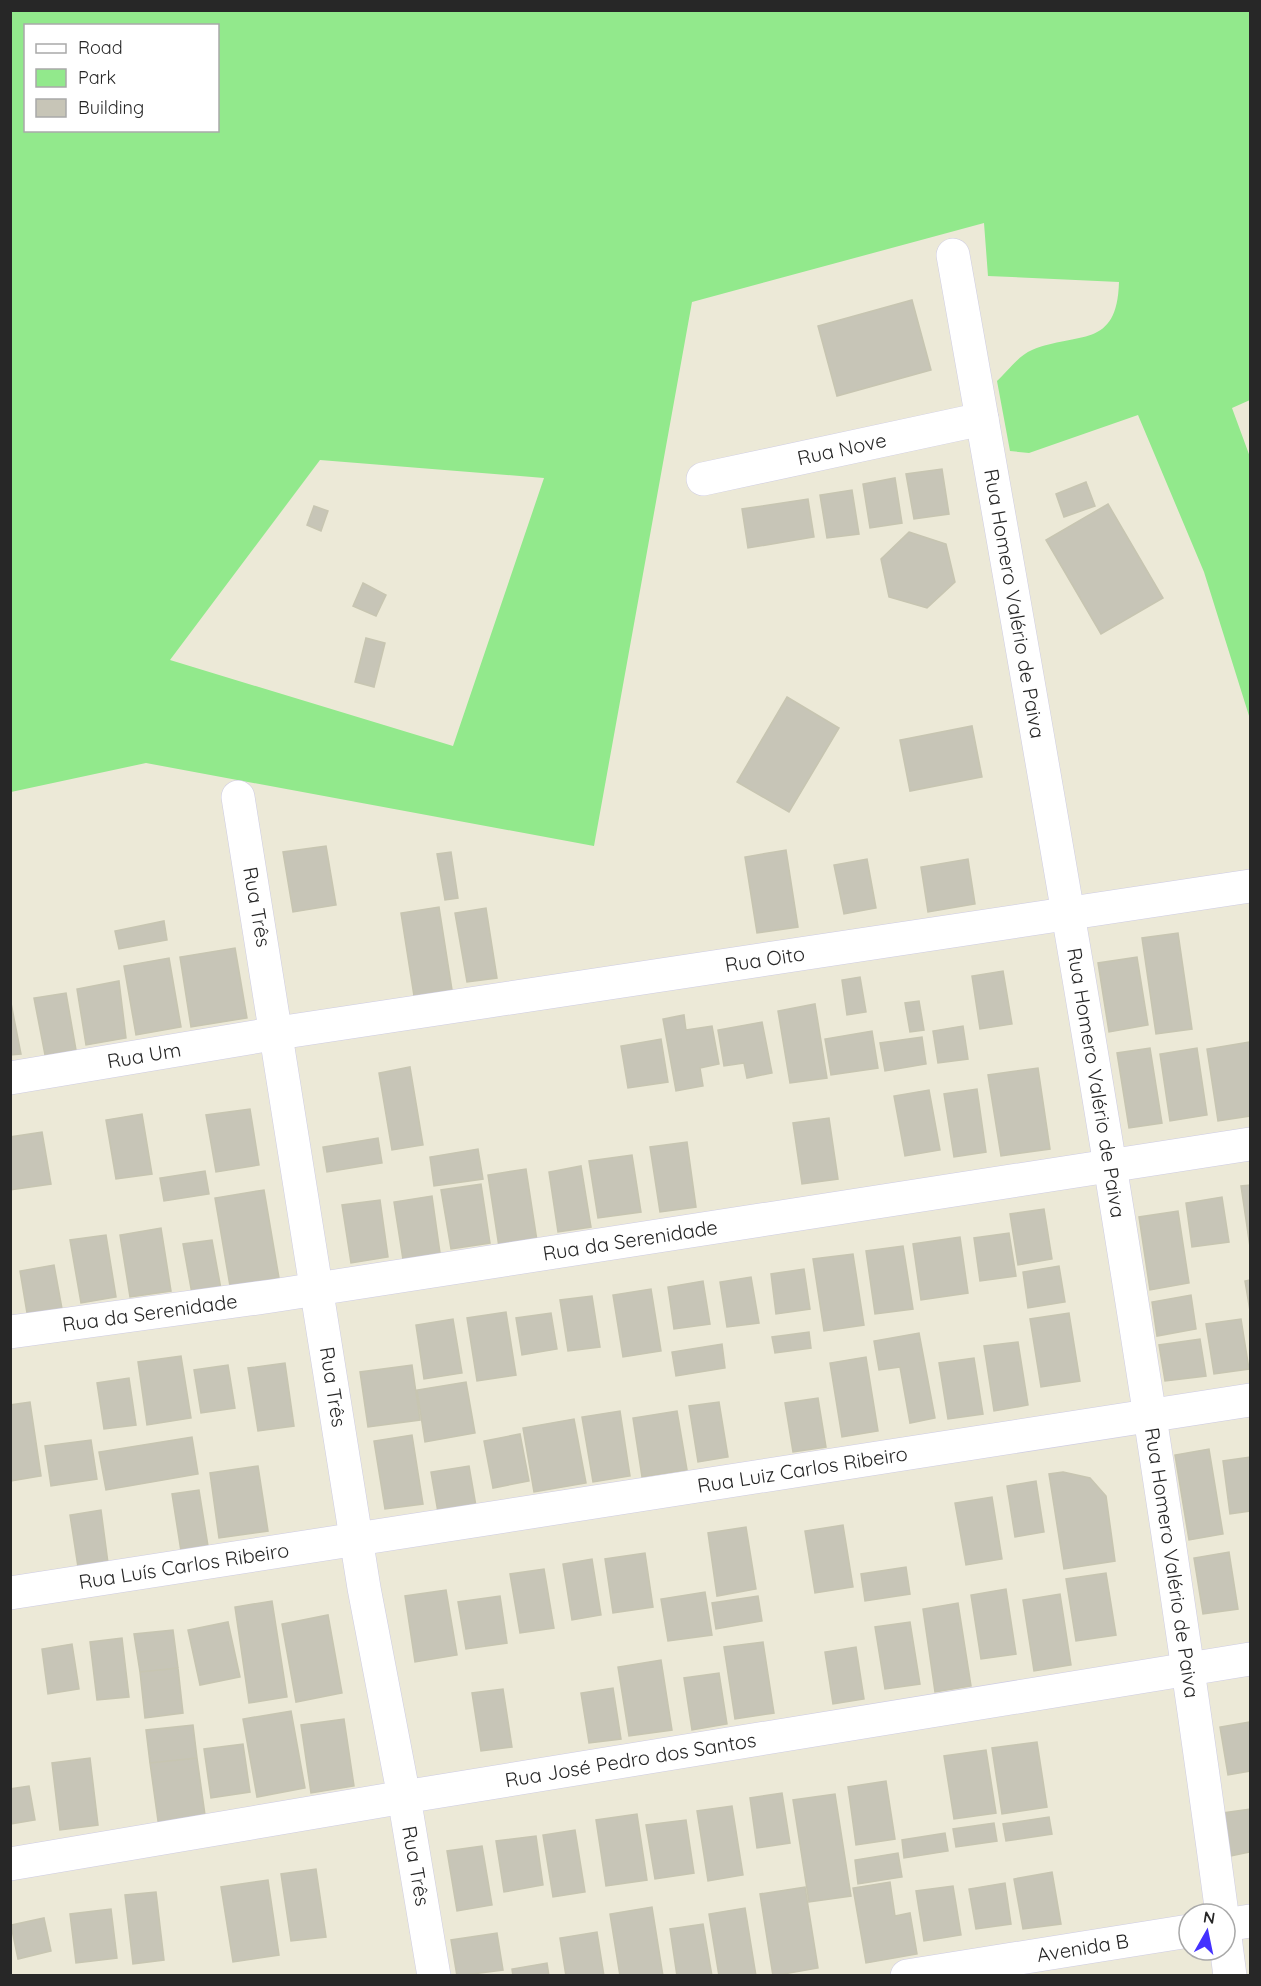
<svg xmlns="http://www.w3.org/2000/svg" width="1261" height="1986" font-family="Quicksand,sans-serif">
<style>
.green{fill:#92e98c;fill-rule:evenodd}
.building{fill:#c7c5b7;stroke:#c7c5b1;stroke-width:1.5}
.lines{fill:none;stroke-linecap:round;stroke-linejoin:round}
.minor-casing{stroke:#cecce3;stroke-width:34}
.tertiary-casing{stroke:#cecce3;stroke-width:34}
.minor{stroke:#fff;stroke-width:33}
.tertiary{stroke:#fff;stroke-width:33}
.labels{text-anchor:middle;stroke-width:4.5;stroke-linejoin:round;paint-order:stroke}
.street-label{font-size:20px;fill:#272727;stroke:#fff}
</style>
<rect width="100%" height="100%" fill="#ece9d7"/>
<!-- green -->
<path class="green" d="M10,11H1250V400L1232,408L1250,457V719L1204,572L1138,415L1029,453L1010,451L997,381C1007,372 1019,355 1032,350C1078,331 1117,350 1119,282L988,276L984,223L692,302L594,846L146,763L11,792ZM26,26H218V130H26ZM320,460L544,478L453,746L170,660Z"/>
<!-- building -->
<path class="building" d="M912,300L931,370L837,396L818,326Z
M942,469L949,514L914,519L906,474Z
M895,478L902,523L870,528L863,484Z
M1086,482L1095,506L1064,517L1056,494Z
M852,490L859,534L827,538L820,495Z
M808,499L814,537L748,548L742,509Z
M1108,504L1163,598L1101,634L1046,540Z
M314,506L328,511L321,531L307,525Z
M909,532L946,544L955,582L927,608L889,597L881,559Z
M363,583L386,595L376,616L353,606Z
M366,638L385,643L374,687L355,682Z
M787,697L839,728L789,812L737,782Z
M972,726L982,777L910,791L900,740Z
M326,846L336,905L293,912L283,852Z
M786,850L798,927L757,933L745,857Z
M451,852L458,898L445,900L437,854Z
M867,859L876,908L844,914L834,865Z
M968,859L975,904L928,912L921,867Z
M439,907L452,990L414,996L401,913Z
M486,908L497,978L467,982L455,913Z
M164,921L167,940L119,949L115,931Z
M1178,933L1192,1029L1156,1034L1142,938Z
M235,948L247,1018L191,1027L180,957Z
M1137,957L1148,1025L1109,1032L1098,963Z
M169,958L181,1027L136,1035L124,966Z
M1003,971L1012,1024L980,1029L972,976Z
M860,977L866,1012L847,1015L842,980Z
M119,981L126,1038L86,1045L77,989Z
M66,993L76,1050L45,1055L34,998Z
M10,998L21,1054L10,1055Z
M919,1001L924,1030L910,1032L905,1003Z
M815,1004L827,1078L790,1083L778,1011Z
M684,1015L686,1030L712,1026L719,1064L700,1068L703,1086L676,1091L663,1019Z
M762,1022L772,1073L747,1078L744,1063L724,1066L718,1030Z
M963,1026L968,1059L938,1063L933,1031Z
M872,1031L878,1068L831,1075L825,1039Z
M922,1037L926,1064L885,1071L880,1043Z
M661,1039L668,1082L628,1088L621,1046Z
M1250,1042V1116L1218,1121L1207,1049Z
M1150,1048L1162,1123L1129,1128L1117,1053Z
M1197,1048L1207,1115L1170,1121L1160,1054Z
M410,1067L423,1145L392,1150L379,1073Z
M1038,1068L1050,1149L1001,1156L988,1075Z
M977,1089L986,1152L954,1157L944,1094Z
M929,1090L940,1150L905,1156L894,1096Z
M250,1109L259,1165L216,1172L206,1115Z
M142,1114L152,1174L116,1179L106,1120Z
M829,1118L838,1179L802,1184L793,1123Z
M42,1132L51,1184L10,1190V1137Z
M378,1138L382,1163L327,1172L323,1147Z
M687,1142L696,1207L660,1212L650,1147Z
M478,1149L483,1179L434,1186L430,1157Z
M632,1155L641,1212L598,1218L589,1161Z
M581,1166L591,1227L558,1232L549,1172Z
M526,1169L537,1241L499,1247L488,1175Z
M205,1171L209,1194L164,1201L160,1178Z
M481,1184L490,1243L451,1249L441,1190Z
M1250,1185V1247L1241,1186Z
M264,1190L279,1278L230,1286L215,1198Z
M432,1196L441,1260L404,1266L394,1202Z
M1222,1197L1229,1242L1192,1247L1186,1203Z
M380,1200L388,1257L351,1263L342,1205Z
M1044,1209L1052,1259L1018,1265L1010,1214Z
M1178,1211L1189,1283L1150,1290L1139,1217Z
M161,1228L171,1291L130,1297L120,1235Z
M1009,1233L1016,1276L980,1281L974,1238Z
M106,1235L116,1297L81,1303L70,1240Z
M960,1237L968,1293L921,1300L913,1244Z
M212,1240L221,1289L192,1294L183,1244Z
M903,1246L913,1309L875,1314L866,1251Z
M853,1254L864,1325L824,1331L813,1259Z
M54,1265L63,1314L28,1319L20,1271Z
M1059,1266L1065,1302L1028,1308L1023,1272Z
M804,1269L810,1309L776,1314L771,1274Z
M751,1277L759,1323L727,1327L720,1282Z
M1250,1280V1311L1245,1281Z
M703,1281L710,1324L674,1329L668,1287Z
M651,1289L661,1351L623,1357L613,1295Z
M1191,1295L1196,1329L1157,1336L1152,1302Z
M592,1296L600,1347L568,1351L560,1300Z
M506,1312L516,1375L477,1381L467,1318Z
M551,1313L557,1349L522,1355L516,1318Z
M1069,1313L1080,1381L1041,1387L1030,1319Z
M453,1319L462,1373L424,1379L416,1325Z
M1241,1319L1249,1369L1214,1374L1206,1324Z
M809,1332L811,1348L775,1353L772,1337Z
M919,1333L935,1418L910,1423L900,1367L879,1370L874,1341Z
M1200,1339L1206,1376L1165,1381L1159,1345Z
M1018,1342L1028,1405L994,1411L984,1346Z
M722,1344L725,1368L676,1376L672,1352Z
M181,1356L191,1418L147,1425L138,1362Z
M866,1357L878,1431L842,1437L830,1363Z
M974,1358L983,1414L948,1419L939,1363Z
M285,1363L294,1426L258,1431L248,1368Z
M228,1365L235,1408L201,1413L194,1370Z
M412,1365L420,1420L368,1427L360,1372Z
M129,1378L136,1425L104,1429L97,1383Z
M466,1382L475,1433L425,1442L417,1390Z
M818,1398L826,1447L793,1452L785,1403Z
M30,1402L41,1476L10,1481V1405Z
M719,1402L728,1457L698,1462L689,1406Z
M620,1411L630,1476L593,1482L582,1417Z
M677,1411L687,1470L642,1477L633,1418Z
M574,1419L586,1483L534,1492L523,1428Z
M520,1434L529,1481L493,1488L484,1441Z
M412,1435L423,1504L385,1509L374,1441Z
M192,1437L198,1474L106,1490L99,1452Z
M91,1440L97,1479L51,1486L45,1446Z
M1209,1449L1223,1534L1189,1540L1175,1455Z
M1250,1457V1511L1230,1514L1223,1461Z
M258,1466L268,1531L219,1538L210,1473Z
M469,1466L477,1512L439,1518L431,1472Z
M1063,1472L1090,1478L1106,1496L1115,1561L1064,1569L1049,1474Z
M1036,1481L1044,1532L1015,1537L1007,1486Z
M199,1490L208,1546L181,1551L172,1494Z
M992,1497L1002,1559L966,1565L955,1503Z
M101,1510L108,1563L78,1567L70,1515Z
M843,1525L853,1587L815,1593L805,1531Z
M746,1527L756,1589L717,1596L708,1533Z
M1229,1552L1238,1609L1203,1614L1194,1558Z
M645,1553L653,1607L613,1613L605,1559Z
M592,1559L601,1615L572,1620L563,1564Z
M906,1567L910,1594L865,1601L861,1574Z
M544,1569L554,1628L520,1633L510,1574Z
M1106,1573L1116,1635L1076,1641L1066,1579Z
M1006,1589L1016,1654L981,1659L971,1595Z
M446,1590L457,1655L415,1662L405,1596Z
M705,1592L712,1635L668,1641L661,1599Z
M1060,1594L1071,1665L1034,1671L1023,1600Z
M500,1596L507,1643L466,1649L458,1602Z
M758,1596L762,1621L716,1629L712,1603Z
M272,1601L287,1697L249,1703L235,1607Z
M958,1603L971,1686L935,1692L923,1609Z
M328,1615L342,1693L296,1702L282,1624Z
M228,1622L240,1677L200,1685L188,1630Z
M910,1622L920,1684L885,1689L875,1627Z
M173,1630L178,1668L140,1672L134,1634Z
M122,1638L129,1697L97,1700L90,1642Z
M763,1642L774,1713L735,1719L724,1647Z
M72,1644L79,1689L48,1694L42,1649Z
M856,1647L864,1699L833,1704L825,1652Z
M661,1660L672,1730L629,1736L618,1667Z
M178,1668L183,1713L145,1718L140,1672Z
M719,1673L727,1724L692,1730L684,1678Z
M613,1688L621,1739L589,1743L581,1693Z
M503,1689L512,1747L481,1751L472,1693Z
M291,1711L305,1788L257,1797L243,1719Z
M344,1719L354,1786L311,1793L301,1725Z
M1250,1722V1771L1228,1775L1220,1727Z
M193,1725L197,1758L150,1763L146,1730Z
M1037,1742L1047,1807L1002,1814L992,1748Z
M243,1744L250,1792L211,1798L204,1749Z
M986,1750L996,1813L954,1819L944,1756Z
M90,1758L98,1825L60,1830L52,1763Z
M197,1758L206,1822L159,1828L150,1763Z
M886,1781L895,1839L856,1845L848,1787Z
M29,1786L35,1820L10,1824V1789Z
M782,1793L790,1843L757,1848L750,1798Z
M835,1794L851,1896L809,1902L793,1800Z
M732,1806L743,1875L708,1881L697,1811Z
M1250,1809V1852L1230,1856L1223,1813Z
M637,1814L647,1880L606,1886L596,1820Z
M1049,1817L1052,1834L1006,1841L1003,1824Z
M686,1820L694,1873L655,1879L646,1825Z
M994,1823L997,1841L956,1847L953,1829Z
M575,1830L585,1892L553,1897L543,1835Z
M945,1833L948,1851L904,1858L902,1840Z
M536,1836L543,1885L504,1892L496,1841Z
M482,1846L492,1905L457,1911L447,1851Z
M898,1853L902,1877L858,1884L855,1860Z
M316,1869L326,1937L291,1941L281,1874Z
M1052,1872L1061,1924L1023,1929L1014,1879Z
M268,1880L279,1955L233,1962L221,1887Z
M890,1882L895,1916L910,1913L917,1954L866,1963L853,1888Z
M1005,1883L1011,1924L976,1929L969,1889Z
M953,1886L961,1935L924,1941L916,1891Z
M805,1887L818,1968L773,1976L760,1894Z
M156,1892L164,1960L133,1964L125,1895Z
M652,1907L663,1976H620L610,1914Z
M745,1908L756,1976H719L709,1914Z
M111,1909L117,1958L76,1963L70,1914Z
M44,1918L51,1951L18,1959L11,1925Z
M703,1924L712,1976H677L670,1929Z
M597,1932L604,1976H566L560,1938Z
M497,1933L503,1970L457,1976L451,1940Z
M547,1963L549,1976H513L512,1969Z"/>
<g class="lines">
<defs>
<g id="minor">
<path id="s1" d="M953,255C1051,807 1148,1359 1222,1914"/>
<path id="s2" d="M703,479L982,419"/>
<path id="s3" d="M10,1078L278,1033L1250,886"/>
<path id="s4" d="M10,1332L272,1296L1250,1144"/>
<path id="s5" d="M10,1593L1250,1400"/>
<path d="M10,1864L404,1797L364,1588L238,797"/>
<path d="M1225,1925L1250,1921"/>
<path d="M1225,1937L1230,1976"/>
<path id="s6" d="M907,1976L1189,1931"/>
</g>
<g id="tertiary">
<path id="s7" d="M434,1976L404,1797L1250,1659"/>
</g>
</defs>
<!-- minor casing -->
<use href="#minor" class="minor-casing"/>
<!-- tertiary casing -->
<use href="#tertiary" class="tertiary-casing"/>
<!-- minor -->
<use href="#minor" class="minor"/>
<!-- tertiary -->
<use href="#tertiary" class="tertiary"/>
</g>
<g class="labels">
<!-- street labels -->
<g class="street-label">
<text dy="7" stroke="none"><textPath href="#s2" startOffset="142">Rua Nove</textPath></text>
<text dy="7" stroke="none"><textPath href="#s1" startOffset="354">Rua Homero Valério de Paiva</textPath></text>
<text transform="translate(257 907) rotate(80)" y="7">Rua Três</text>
<text dy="7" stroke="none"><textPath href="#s3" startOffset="764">Rua Oito</textPath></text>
<text dy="7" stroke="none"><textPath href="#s3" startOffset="136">Rua Um</textPath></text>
<text dy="7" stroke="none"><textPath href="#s1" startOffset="840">Rua Homero Valério de Paiva</textPath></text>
<text dy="7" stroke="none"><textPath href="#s4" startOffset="627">Rua da Serenidade</textPath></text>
<text dy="7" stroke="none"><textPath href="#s4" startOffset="141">Rua da Serenidade</textPath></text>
<text transform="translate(333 1387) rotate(81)" y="7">Rua Três</text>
<text dy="7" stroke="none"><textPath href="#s5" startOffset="802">Rua Luiz Carlos Ribeiro</textPath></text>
<text dy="7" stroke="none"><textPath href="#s1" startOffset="1326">Rua Homero Valério de Paiva</textPath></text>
<text dy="7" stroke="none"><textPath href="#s5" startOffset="176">Rua Luís Carlos Ribeiro</textPath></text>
<text dy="7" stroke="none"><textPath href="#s7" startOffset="411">Rua José Pedro dos Santos</textPath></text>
<text transform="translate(416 1866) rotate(80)" y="7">Rua Três</text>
<text dy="7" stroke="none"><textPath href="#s6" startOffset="178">Avenida B</textPath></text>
</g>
</g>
<!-- border -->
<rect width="1261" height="1986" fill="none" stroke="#272727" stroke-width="24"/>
<!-- legend -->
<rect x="24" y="24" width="195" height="108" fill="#ffffff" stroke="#a9a9a9" stroke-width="1.5"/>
<rect x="36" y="44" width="30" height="9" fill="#ffffff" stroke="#a9a9a9" stroke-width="1.5"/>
<text x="78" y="54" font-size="18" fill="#272727">Road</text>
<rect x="36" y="69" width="30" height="18" fill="#92e98c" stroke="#a9a9a9" stroke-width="1.5"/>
<text x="78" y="84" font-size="18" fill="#272727">Park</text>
<rect x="36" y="99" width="30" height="18" fill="#c7c5b7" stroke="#a9a9a9" stroke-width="1.5"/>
<text x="78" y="114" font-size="18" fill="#272727">Building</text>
<!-- north arrow -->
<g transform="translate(1207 1932) rotate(9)"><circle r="28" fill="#ffffff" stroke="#a9a9a9" stroke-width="1.5"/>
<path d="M0-4.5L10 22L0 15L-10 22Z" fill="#4431ff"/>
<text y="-9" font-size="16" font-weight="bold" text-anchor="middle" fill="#272727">N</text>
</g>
</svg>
